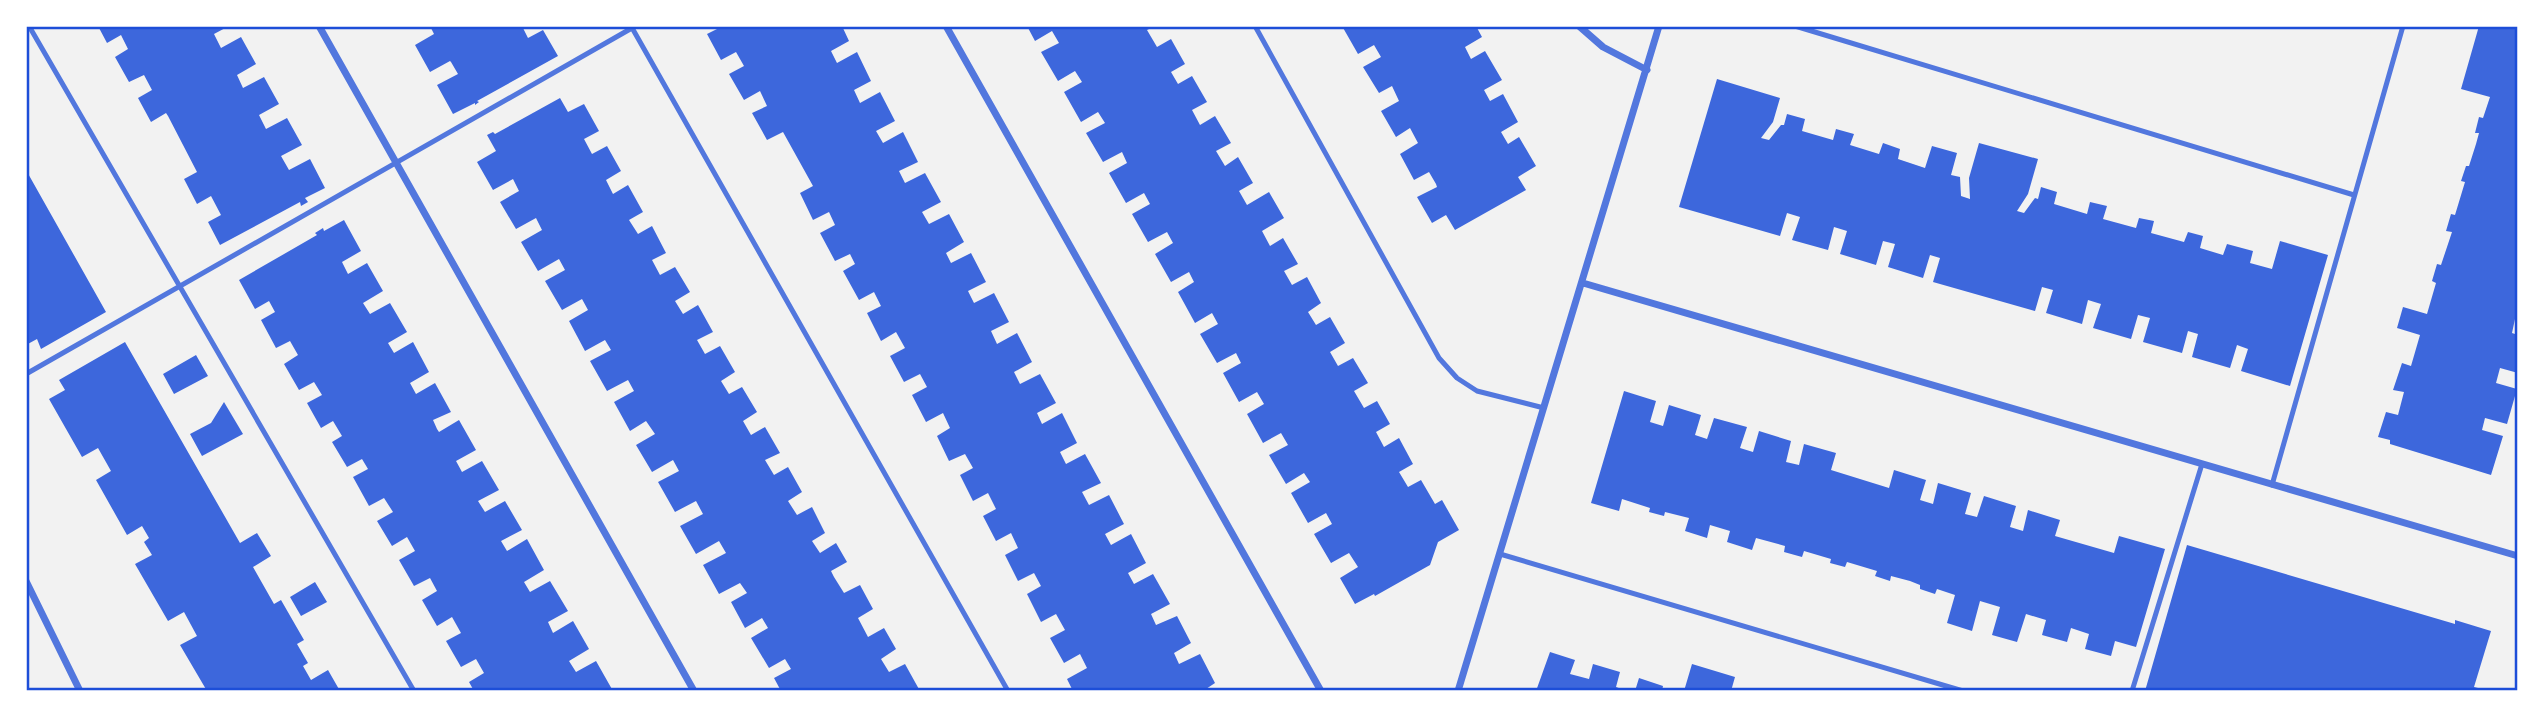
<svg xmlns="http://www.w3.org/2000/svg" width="2544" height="717" font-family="'Public Sans',sans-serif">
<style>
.building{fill:#3d67dc}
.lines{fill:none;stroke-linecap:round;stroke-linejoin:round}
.service{stroke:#5277de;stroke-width:5}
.minor{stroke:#5277de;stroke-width:7}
.neatline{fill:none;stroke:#1d4ed8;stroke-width:2.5}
</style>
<rect width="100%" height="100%" fill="#f2f2f2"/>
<!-- building -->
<path class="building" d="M98,26H229L214,34L221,48L241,37L256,64L237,75L243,88L264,77L279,104L259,115L266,129L287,118L302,145L281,156L289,170L310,159L325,188L305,198L308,202L301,206L300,202L220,245L208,222L221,215L211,196L197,204L184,179L197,172L168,116L166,113L151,122L138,98L152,90L144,75L129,82L115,57L128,49L121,35L107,43Z
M430,26H522L528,38L543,30L558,56L477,101L479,102L475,105V103L453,114L437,85L458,74L451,62L450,61L430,72L415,45L434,34Z
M723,26H842L849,41L831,51L837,63L857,52L871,81L854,90L860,103L880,92L895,121L876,131L883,143L903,132L918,162L899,171L905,183L925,173L941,202L922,212L929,224L949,214L964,242L946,253L951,263L971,253L986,282L968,291L974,303L994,293L1009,322L991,331L997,344L1017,333L1032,362L1014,372L1020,384L1040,374L1056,403L1037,413L1042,424L1062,413L1077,443L1060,452L1066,464L1085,454L1101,483L1082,492L1089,505L1109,495L1124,524L1105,534L1111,545L1131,534L1146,563L1128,573L1134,584L1153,574L1170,604L1151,614L1156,625L1177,616L1191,643L1174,653L1179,664L1200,654L1215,683L1203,691H1073L1067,679L1087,668L1080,654L1064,663L1050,638L1065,630L1056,614L1041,622L1027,594L1041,586L1034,573L1018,581L1005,555L1018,548L1011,533L996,541L983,516L996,509L988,493L973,501L960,475L973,468L965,454L949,461L937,436L950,428L943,413L926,422L912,395L927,387L920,374L904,382L890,356L905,348L896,332L881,341L867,313L881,306L874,292L859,300L843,271L855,264L850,254L835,261L820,233L835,225L829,212L813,220L800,193L813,186L783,132L767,140L752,113L767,106L760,91L744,100L729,74L744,66L736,52L721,60L707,34Z
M1027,26H1155L1147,30L1157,47L1171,39L1185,64L1171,72L1178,84L1192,76L1207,102L1192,110L1200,125L1215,116L1231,143L1216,151L1225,166L1238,157L1253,183L1239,191L1247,205L1269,192L1284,218L1262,231L1270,246L1283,238L1298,264L1284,271L1292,285L1307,277L1321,303L1308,312L1316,325L1330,317L1345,343L1330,352L1338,366L1353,358L1368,383L1354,391L1364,408L1377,401L1390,424L1376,432L1384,447L1399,438L1413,464L1399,472L1408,487L1421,480L1435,504L1442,500L1459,530L1438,542L1430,565L1375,596L1374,594L1355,604L1340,578L1358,567L1349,553L1331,563L1314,534L1332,524L1326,513L1308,523L1291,493L1310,482L1304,473L1286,484L1269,455L1288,445L1281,433L1263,443L1247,414L1264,404L1257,392L1239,402L1223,373L1241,363L1236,353L1217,363L1200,334L1218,324L1212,313L1195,323L1178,292L1194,282L1189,272L1171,282L1155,254L1173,243L1167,232L1148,242L1132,214L1150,204L1144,193L1126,203L1109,173L1127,163L1122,152L1103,162L1086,133L1105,123L1098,112L1081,122L1064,92L1082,82L1075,71L1058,81L1041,52L1059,43L1052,31L1035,41Z
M1342,26H1476L1482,37L1465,47L1471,59L1485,51L1502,80L1484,90L1490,101L1503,94L1518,122L1501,132L1508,144L1519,137L1536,166L1518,177L1526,190L1455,230L1446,215L1432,223L1417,197L1437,187L1436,184L1429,172L1414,180L1400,154L1418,143L1410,128L1396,137L1381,111L1399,101L1392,86L1379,93L1363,67L1381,57L1374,45L1358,54Z
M2479,26H2518V320L2515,319L2512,333L2518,335V373L2500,368L2496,383L2517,389L2507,424L2485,418L2482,430L2503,436L2491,475L2390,444V440L2378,437L2386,412L2398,415L2404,392L2393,390L2402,363L2411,366L2420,335L2397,328L2403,307L2427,314L2436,283L2432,281L2437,264L2441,265L2452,232L2446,231L2451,214L2455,215L2465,182L2461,181L2466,166H2469L2476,144L2479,133H2475L2479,117L2483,118L2490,97L2461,89Z
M1717,79L1780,98L1773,122L1761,138L1769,140L1781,125H1784L1787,114L1805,119L1802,131L1833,140L1836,129L1854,134L1850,145L1879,154L1883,143L1900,149L1898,159L1925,168L1932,146L1957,153L1951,175L1960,177L1961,196L1970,199L1969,178L1979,143L2038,159L2028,194L2017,211L2024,213L2035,198L2038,199L2041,187L2057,192L2054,204L2087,214L2090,202L2107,206L2103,219L2136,228L2139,218L2154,221L2151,233L2184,242L2188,232L2203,236L2200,248L2223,255L2227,244L2253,251L2250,263L2272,269L2280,241L2328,255L2290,386L2241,371L2248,349L2237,345L2230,368L2192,357L2198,334L2188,331L2182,353L2143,342L2150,318L2138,315L2131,339L2093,328L2101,304L2088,300L2082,324L2046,313L2053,290L2042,287L2035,311L1933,282L1940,258L1930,255L1923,278L1888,267L1895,244L1883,241L1876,265L1840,254L1847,231L1834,227L1828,250L1792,240L1800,217L1787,213L1780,236L1679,207Z
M560,98L568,112L584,104L599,131L584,139L592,154L607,146L621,171L606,180L613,194L628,185L643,212L629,220L638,234L652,226L666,253L652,260L660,275L675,267L690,292L675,301L683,314L698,305L713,332L697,340L705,354L720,346L735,372L721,381L729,394L742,387L757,412L743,421L751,435L765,427L780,453L765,460L774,475L788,467L802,492L788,501L797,515L812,507L825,533L812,541L820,553L836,543L847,562L831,571L834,577L844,593L860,585L873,609L858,618L868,637L884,628L896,649L881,659L889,672L905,664L920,691H781L774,678L791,669L785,659L769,668L751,638L768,628L762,618L745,628L731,602L747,593L740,583L719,594L703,565L726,553L719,541L696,554L680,526L703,514L696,501L675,512L658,482L679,471L673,460L652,472L636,445L655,434L646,421L630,431L614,402L634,391L628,380L607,391L590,361L611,350L605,340L585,351L569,321L588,310L582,299L562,310L545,281L565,270L559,259L538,271L521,242L542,230L536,218L516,229L500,202L519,191L513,179L493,190L477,162L496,151L487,135L493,132L495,134Z
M26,170L106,312L41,349L37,339L26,345Z
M344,220L361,251L342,262L348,274L367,263L383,291L363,303L370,314L390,303L407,332L388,343L394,353L413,342L429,372L410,383L416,394L435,383L451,412L433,420L437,429L439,432L459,420L476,450L456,461L462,472L482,461L499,490L478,501L485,512L505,501L522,530L501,541L507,551L527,539L544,570L524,582L530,592L550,581L568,611L548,622L553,633L573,621L589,649L569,661L576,672L596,661L613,691H474L469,682L484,673L476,659L461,667L446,641L461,633L452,617L437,626L422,600L437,591L430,578L414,586L399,560L415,551L407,537L392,546L377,521L393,512L384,498L369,506L353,477L368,469L362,459L347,467L332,442L342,436L333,421L321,428L307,403L322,395L314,382L299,390L284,364L298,355L290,341L276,348L261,320L275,312L269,301L255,309L239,280L317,235L315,233L323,228L324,231Z
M125,342L240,543L257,533L271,556L253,567L274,604L281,600L304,640L297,644L308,663L303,666L311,680L328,670L340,691H207L180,645L197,636L184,612L168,621L135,564L152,555L144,542L149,538L142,526L127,535L96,480L111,471L98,448L82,457L49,399L65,390L59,380Z
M196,355L208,376L174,394L163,374Z
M1624,391L1656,401L1650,422L1663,426L1669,405L1701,415L1695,435L1707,439L1714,418L1747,427L1740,448L1753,452L1759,431L1791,441L1786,462L1799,465L1804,444L1836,453L1831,470L1889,488L1894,470L1926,480L1920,500L1933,504L1938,483L1971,493L1965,514L1977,517L1984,496L2016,506L2010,527L2023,531L2028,510L2060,520L2055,536L2114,553L2119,536L2165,549L2136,647L2115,641L2111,656L2085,649L2089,634L2071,628L2067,642L2042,635L2046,620L2026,614L2017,642L1992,635L2000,607L1980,601L1972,631L1947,623L1955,595L1937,589L1935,594L1920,589V585L1910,581L1891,576L1890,581L1875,576L1877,571L1847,562L1845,567L1830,563L1831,559L1804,551L1802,557L1784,552L1785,546L1756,538L1752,550L1727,542L1730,531L1710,525L1707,538L1685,531L1689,518L1665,512L1664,516L1649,512L1650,508L1622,499L1619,511L1591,503Z
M224,402L243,434L202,456L190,434L211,423Z
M2187,545L2455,624V620L2491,631L2474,687L2478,688L2477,691H2145Z
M315,582L327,602L301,616L290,597Z
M1550,652L1575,660L1570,674L1589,679L1593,664L1620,672L1616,687L1627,691H1536Z
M1692,664L1735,677L1731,691H1684Z
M1639,678L1663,686L1662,691H1635Z"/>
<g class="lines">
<!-- service -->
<path class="service" d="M29,26L414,691
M631,26L1008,691
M1255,26L1439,358L1457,378L1477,391L1544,408
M1795,26L2354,195
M26,374L632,28
M2272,485L2403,26
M1500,554L1963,691
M2132,691L2202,464"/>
<!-- minor -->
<path class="minor" d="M319,26L694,691
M946,26L1321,691
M1579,26L1603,47L1647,70
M1583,283L2518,556
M26,581L80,691
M1458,691L1659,26"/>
</g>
<!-- border -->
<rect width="2544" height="717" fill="none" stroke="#ffffff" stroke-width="56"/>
<rect x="28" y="28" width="2488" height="661" class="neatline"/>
</svg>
